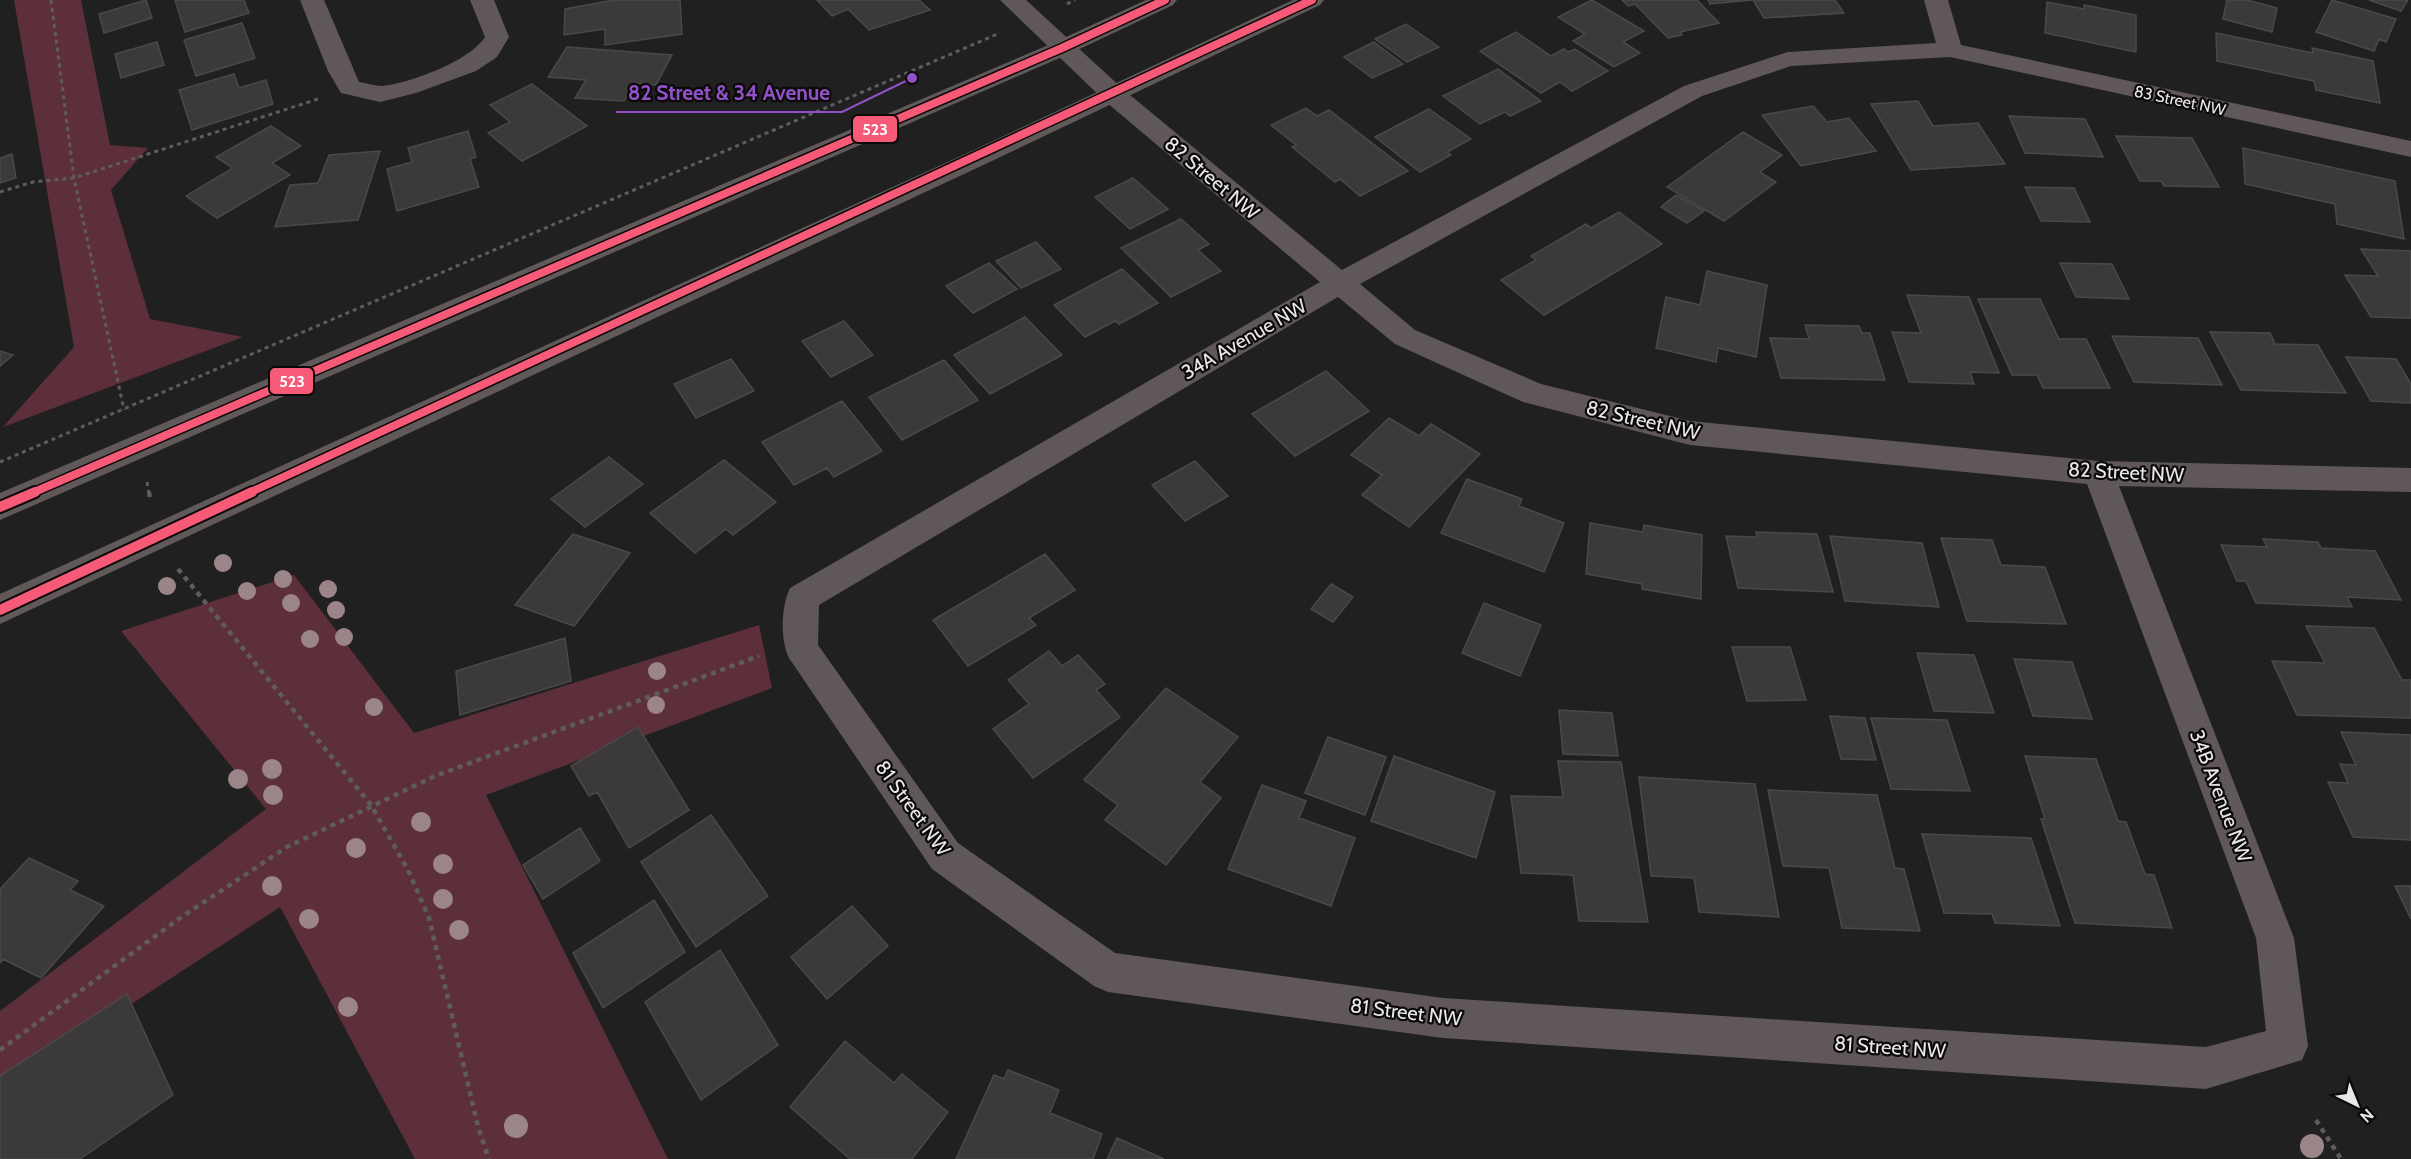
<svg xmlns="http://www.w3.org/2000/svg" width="2411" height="1159" font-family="Cabin,sans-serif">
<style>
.green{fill:#5d2f3b}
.building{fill:#3b393a;stroke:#4a4949;stroke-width:1.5}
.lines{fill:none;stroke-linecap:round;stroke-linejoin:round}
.path-far1{stroke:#605c5c;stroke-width:3;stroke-dasharray:4 4;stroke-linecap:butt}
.path{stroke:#605c5c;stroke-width:4.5;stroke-dasharray:5 5;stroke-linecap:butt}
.minor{fill:#5f5759;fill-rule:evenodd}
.major{fill:#61585a;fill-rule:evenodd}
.bus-1-far1-casing{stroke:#0b0909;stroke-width:11}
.bus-1-casing{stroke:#0b0909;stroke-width:14}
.bus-1-far1{stroke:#f75a77;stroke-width:8}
.bus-1{stroke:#f75a77;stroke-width:10}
.tree{fill:#9b8589}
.labels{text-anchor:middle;stroke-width:4.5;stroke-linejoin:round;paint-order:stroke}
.far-street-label{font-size:16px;fill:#e9e7e7;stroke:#0b0909}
.street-label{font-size:20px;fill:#e9e7e7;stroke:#0b0909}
.leader{fill:none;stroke:#9151c7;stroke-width:2}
.callout-dot{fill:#9151c7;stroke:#0b0909;stroke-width:2}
.callout-label{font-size:21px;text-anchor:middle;font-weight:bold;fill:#9151c7;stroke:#0b0909;stroke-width:4.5;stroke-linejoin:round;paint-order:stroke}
.line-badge{stroke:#0b0909;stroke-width:2}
.badge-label{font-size:16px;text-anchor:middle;font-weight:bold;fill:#fff}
</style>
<rect width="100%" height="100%" fill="#212020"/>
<!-- green -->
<path class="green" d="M14,0H81L110,145L148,148L111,190L150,319L243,337L3,427L74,347Z
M294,575L414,733L759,625L772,688L486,795L668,1159H415L280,907L0,1090V1011L266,809L121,631Z"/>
<!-- building -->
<path class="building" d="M146,0L152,18L104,33L99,14Z
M175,0H244L249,13L185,32Z
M680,0L682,34L605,45V29L564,35L565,9L614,0Z
M817,0H919L930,10L869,30L848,9L832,16Z
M1592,0L1644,31L1623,42L1640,53L1614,67L1573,41L1585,34L1558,17Z
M1622,0H1697L1719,23L1680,32L1682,35L1668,38L1635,4L1628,6Z
M1708,0H1752L1710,4Z
M1753,0H1835L1844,13L1764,18Z
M2227,0H2247L2277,8L2272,32L2223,19Z
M2332,0L2396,19L2386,42L2379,39L2374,51L2316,32Z
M2369,0H2408L2401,11Z
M2047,2L2084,9V5L2136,15V52L2045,33Z
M242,23L255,58L196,76L184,40Z
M1406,24L1439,47L1407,62L1375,39Z
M1516,32L1551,56L1564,49L1568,52L1575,49L1608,71L1572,91L1560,82L1541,93L1480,51Z
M2216,33L2313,53L2312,48L2373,61L2380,103L2316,90L2314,81L2217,61Z
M157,42L164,65L121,78L115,54Z
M1374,42L1403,64L1372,78L1344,57Z
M567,47L672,55L656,85L634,83L624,101L575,98L586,80L548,77Z
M1498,69L1541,101L1510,116L1505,112L1480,124L1443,96Z
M234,74L239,88L266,80L273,104L192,130L179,90Z
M532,84L587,126L522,161L488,133L510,122L490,105Z
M1918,101L1933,126L1978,123L2005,164L1911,170L1871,104Z
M1813,106L1827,122L1849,118L1876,151L1801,166L1762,115Z
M1306,108L1317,116L1329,110L1408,171L1360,196L1340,179L1335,182L1292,147L1296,145L1271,125Z
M1429,109L1471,139L1447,152L1451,155L1420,172L1375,137Z
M2009,116L2085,119L2103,157L2025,153Z
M271,126L301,146L272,163L290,175L217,218L186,196L233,168L216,157Z
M468,131L476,157L470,159L479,187L397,211L387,169L412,162L408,148Z
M1743,132L1782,155L1760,172L1776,182L1724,221L1667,187Z
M2116,136L2192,138L2219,187L2164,186L2161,181H2140Z
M2243,148L2395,181L2404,239L2337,224L2335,204L2245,184Z
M380,151L358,220L275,227L290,185L318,183L329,155Z
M12,154L16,178L0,183V158Z
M1133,178L1168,209L1130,229L1095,197Z
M2025,187L2074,188L2090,222L2041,221Z
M1676,195L1704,211L1687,223L1661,207Z
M1619,212L1662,244L1544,315L1501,280L1536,260L1531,256L1586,224L1591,228Z
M1181,219L1209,244L1198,250L1221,271L1171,297L1121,248Z
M1036,242L1061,269L1021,288L996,261Z
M2361,249L2411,251V318L2371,317L2345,275L2378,276Z
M989,263L1017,289L973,313L946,286Z
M2060,263L2112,264L2129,299L2076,297Z
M1122,269L1158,303L1119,324L1115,321L1085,337L1054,305Z
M1707,271L1767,285L1756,357L1718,348L1716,362L1656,348L1666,297L1700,305Z
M1907,295L1969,297L1999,373L1970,372L1974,384L1909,382L1892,332L1921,333Z
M1978,299H2040L2059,339H2086L2110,388H2043L2037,375H2012Z
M1025,317L1062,355L990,394L954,355Z
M844,321L873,355L831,377L802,341Z
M1805,325L1859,326L1862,333H1870L1885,380L1781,378L1770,338L1809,339Z
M2210,332L2270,333L2275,344L2318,345L2346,393L2241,390Z
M2112,336L2198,338L2222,385L2134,382Z
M0,351L13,355L0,366Z
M2346,357L2396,359L2411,384V403L2371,401Z
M731,359L754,391L696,418L674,384Z
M944,360L978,400L902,440L869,397Z
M1326,371L1369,411L1295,456L1252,414Z
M842,401L882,451L834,477L827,468L794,485L762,442Z
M1389,418L1419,436L1431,424L1480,454L1409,527L1362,495L1382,475L1351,455Z
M609,457L643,484L585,527L551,499Z
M724,460L776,502L733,535L726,529L695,553L650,513Z
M1195,461L1228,496L1185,521L1152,485Z
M1467,479L1522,499L1519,506L1564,523L1544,572L1441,533Z
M1590,523L1643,532L1644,525L1702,535L1701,599L1642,589V584L1586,574Z
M1756,532L1817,534L1833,592L1738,588L1726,536L1757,537Z
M573,534L630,553L574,626L515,605Z
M1830,536L1922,543L1939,607L1845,601Z
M1941,538L1992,540L2001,565L2045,567L2066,624L1967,621Z
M2263,539L2318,542L2321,548L2375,551L2401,600L2347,597L2352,607L2256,603L2246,581H2237L2221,545L2267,547Z
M1045,554L1075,590L1029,618L1036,625L968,666L933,620Z
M1331,584L1353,597L1333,622L1311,609Z
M1484,603L1541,625L1520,676L1462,653Z
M2306,626L2374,628L2402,680H2411V718L2297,715L2272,661L2325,663Z
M565,638L571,681L460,715L456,671Z
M1732,647H1790L1806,700L1747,701Z
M1049,651L1062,666L1078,655L1105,684L1096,690L1120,717L1033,778L993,729L1029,704L1008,680Z
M1917,653L1974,655L1994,713L1934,711Z
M2014,659L2072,662L2092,719L2033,716Z
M1166,688L1238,737L1200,782L1221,798L1166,865L1105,820L1118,805L1084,780Z
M1559,710L1612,713L1618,756L1563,754Z
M1830,716L1865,718L1876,760L1841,759Z
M1871,718L1947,720L1970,791L1891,789Z
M638,727L689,810L629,848L597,792L589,796L571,766Z
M2341,732L2411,735V840L2353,837L2328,782L2348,783L2340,764L2356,765Z
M1328,737L1386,757L1365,815L1305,793Z
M1394,756L1495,792L1476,858L1371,821Z
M2025,756L2096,759L2118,821L2126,822L2145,874L2154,875L2172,928L2075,923L2041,819H2045Z
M1558,761L1621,762L1648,922L1579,921L1573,875L1521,873L1511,796L1563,797Z
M1639,777L1755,784L1779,917L1699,912L1694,878L1651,876Z
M1262,785L1306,801L1299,818L1355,838L1331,906L1228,869Z
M1768,790L1877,795L1895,868L1904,869L1920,931L1842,928L1829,868L1783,866Z
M711,815L768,896L696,947L641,862Z
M580,828L600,861L543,899L523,865Z
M1922,834L2031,838L2060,926L1995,923L1992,914L1944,913Z
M29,858L78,881L70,890L104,906L41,978L3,959L0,963V889Z
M2395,886H2411V919Z
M654,900L685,952L603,1008L573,953Z
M852,906L888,946L827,999L791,957Z
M720,950L778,1045L701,1100L645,1002Z
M127,994L173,1095L80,1159H0V1076Z
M845,1041L894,1083L902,1074L948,1112L912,1159H850L790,1107Z
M1008,1070L1059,1090L1050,1113L1102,1134L1093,1159H956L994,1075L1004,1079Z
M1117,1138L1164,1159H1107Z"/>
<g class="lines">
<!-- path-far1 -->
<path class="path-far1" d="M51,0L74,178L124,410
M1067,4L1075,0
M0,192L33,182L74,178L318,99
M0,462L1000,33
M147,482L149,493"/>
<!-- path -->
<path class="path" d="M149,492L150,499
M178,569L371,805L408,870L429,918L478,1127L489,1159
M0,1050L180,918L287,847L435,776L759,656
M2316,1120L2341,1159"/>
<!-- minor -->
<path class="minor" d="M300,0H324L359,82C366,83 375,86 382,86C410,83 470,61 485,37L470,0H494L509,37L497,57L476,71L416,93L380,102L341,93L328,71Z
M1000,0H1026L1124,90L1342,270L1684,86L1788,52L1936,43L1924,0H1948L1961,45L2411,141V157L1950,57L1791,66L1702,96L1360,284L1415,330L1541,384L1690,421L2098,461L2411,468V492L2119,486L2294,938L2308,1046L2302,1060L2206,1089L1443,1038L1108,992L1094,986L932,869L789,658C780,640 781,606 790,588L1320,282L1106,102ZM1338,297L1395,344L1523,402L1690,445L2087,484L2256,938L2266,1031L2206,1047L1443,998L1115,953L958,843L818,645L819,605Z"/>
<!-- major -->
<path class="major" d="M1146,0H1177L1173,5L1071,53L0,520V493L1053,43Z
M1293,0H1324L1320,5L994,160L0,624V594L976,149Z"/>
<defs>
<path id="bus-1-far1" d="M32,493L1062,48L1165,0
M249,493L1312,0"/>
<path id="bus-1" d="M0,507L35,492
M0,610L252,492"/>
</defs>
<!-- bus-1-far1 casing -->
<use href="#bus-1-far1" class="bus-1-far1-casing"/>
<!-- bus-1 casing -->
<use href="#bus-1" class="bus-1-casing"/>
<!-- bus-1-far1 -->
<use href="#bus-1-far1" class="bus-1-far1"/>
<!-- bus-1 -->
<use href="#bus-1" class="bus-1"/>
</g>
<!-- trees -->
<g class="tree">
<circle cx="223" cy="563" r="9"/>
<circle cx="283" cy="579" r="9"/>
<circle cx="167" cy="586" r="9"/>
<circle cx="328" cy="589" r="9"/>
<circle cx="247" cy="591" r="9"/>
<circle cx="291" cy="603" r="9"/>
<circle cx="336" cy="610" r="9"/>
<circle cx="344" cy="637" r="9"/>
<circle cx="310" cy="639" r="9"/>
<circle cx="657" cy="671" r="9"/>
<circle cx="656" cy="705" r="9"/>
<circle cx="374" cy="707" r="9"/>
<circle cx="272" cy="769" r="10"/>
<circle cx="238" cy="779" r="10"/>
<circle cx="273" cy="795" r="10"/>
<circle cx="421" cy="822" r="10"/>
<circle cx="356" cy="848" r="10"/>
<circle cx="443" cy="864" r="10"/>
<circle cx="272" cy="886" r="10"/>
<circle cx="443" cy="899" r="10"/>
<circle cx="309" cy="919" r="10"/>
<circle cx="459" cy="930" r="10"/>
<circle cx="348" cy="1007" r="10"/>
<circle cx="516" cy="1126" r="12"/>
<circle cx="2312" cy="1146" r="12"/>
</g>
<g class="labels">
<!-- far-street labels -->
<g class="far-street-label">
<text transform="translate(2180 100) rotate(12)" y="6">83 Street NW</text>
</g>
<!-- street labels -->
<g class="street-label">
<text transform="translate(1212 178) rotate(40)" y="7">82 Street NW</text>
<text transform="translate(1244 339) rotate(-30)" y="7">34A Avenue NW</text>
<text transform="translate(1643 420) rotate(13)" y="7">82 Street NW</text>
<text transform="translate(2126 472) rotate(3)" y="7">82 Street NW</text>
<text transform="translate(2221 796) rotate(69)" y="7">34B Avenue NW</text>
<text transform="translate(913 808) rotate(54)" y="7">81 Street NW</text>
<text transform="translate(1406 1012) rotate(7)" y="7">81 Street NW</text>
<text transform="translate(1890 1047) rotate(4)" y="7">81 Street NW</text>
</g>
</g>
<!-- callouts -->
<path class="leader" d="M912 78L842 112H616"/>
<circle class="callout-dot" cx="912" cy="78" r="6"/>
<g class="callout-label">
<text x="729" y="100">82 Street &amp; 34 Avenue</text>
</g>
<g class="line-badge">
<rect x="852" y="115" width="46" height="28" rx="6" fill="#f75a77"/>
<rect x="269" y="367" width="45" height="28" rx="6" fill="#f75a77"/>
</g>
<g class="badge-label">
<text x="875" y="135">523</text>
<text x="292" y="387">523</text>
</g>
<!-- north arrow -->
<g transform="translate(2357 1105) rotate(137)" stroke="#0b0909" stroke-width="4.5" paint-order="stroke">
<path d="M0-4.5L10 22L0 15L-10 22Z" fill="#e9e7e7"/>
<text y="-9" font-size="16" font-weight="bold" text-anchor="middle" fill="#e9e7e7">N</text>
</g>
</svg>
